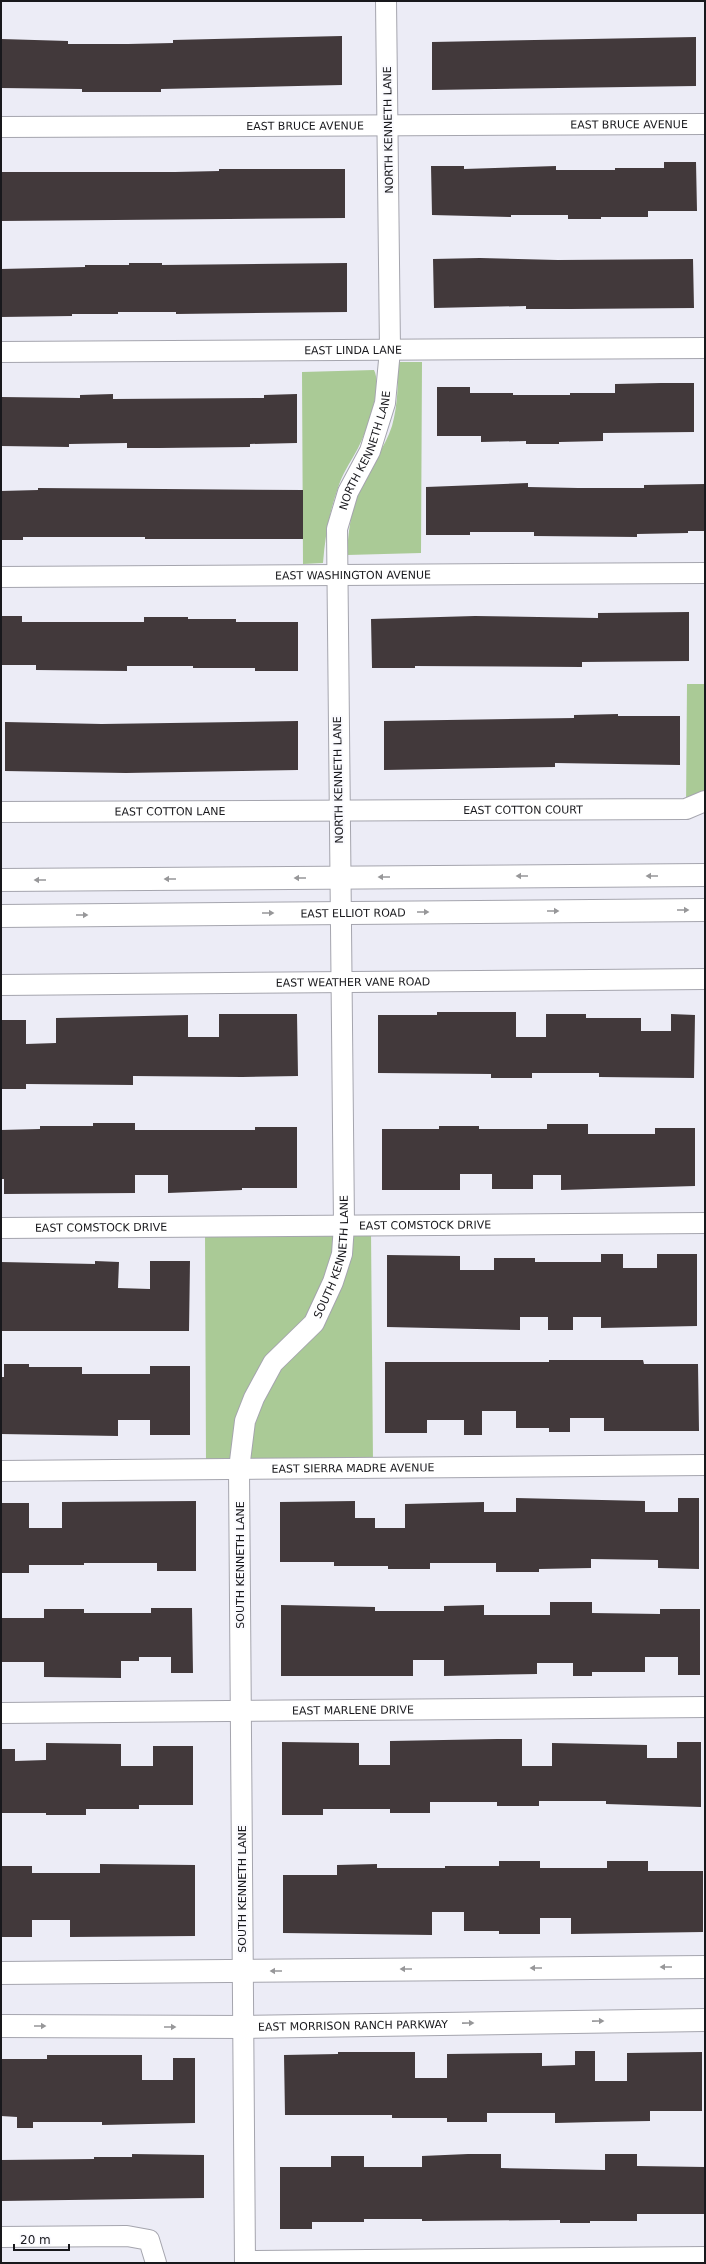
<svg xmlns="http://www.w3.org/2000/svg" width="706" height="2264" font-family="'DejaVu Sans',sans-serif">
<style>
.green{fill:#aaca96}
.building{fill:#42393b}
.lines{fill:none;stroke-linecap:round;stroke-linejoin:round}
.street-casing{stroke:#a5a5ae;stroke-width:22}
.secondary-casing{stroke:#a5a5ae;stroke-width:24}
.street{stroke:#fff;stroke-width:20}
.secondary{stroke:#fff;stroke-width:22}
.oneway{fill:#979799}
.labels{text-anchor:middle;stroke-width:4;stroke-linejoin:round;paint-order:stroke}
.street-label{font-size:11px;fill:#18181c;stroke:#fafafe}
</style>
<rect width="100%" height="100%" fill="#ececf6"/>
<!-- green -->
<path class="green" d="M398,362H422L421,553L347,555C348,532 351,508 361,486C370,465 385,448 392,426C398,405 398,383 398,362Z
M374,370C383,387 366,434 357,450C350,463 342,474 338,488C329,513 325,537 323,563L303,564L302,372Z
M687,684H705V808L686,809Z
M371,1231L373,1462L206,1463L205,1232Z"/>
<!-- building -->
<path class="building" d="M342,36V85L161,89V92H82V89L1,88V39L68,41V44H128L173,43V40Z
M696,37V86L432,90V42Z
M664,162H696L697,211H648V217H601V219H568V215H511V217L432,215L431,166H464V169L556,166V170H615V168H664Z
M219,169H345V218L1,221V172H175L219,171Z
M480,258L558,260L693,259L694,308L571,309H526V306L434,308L433,259Z
M129,263H162V265L347,263V312L176,314V312H118V314H72V316L1,317V269L85,267V265H129Z
M661,383H694V432L603,433V441L559,442V444H526V441L481,442V436H437V387H470V393H513V395H570V393H615V384Z
M113,394V399L264,398V395L297,394V443L250,444V447L159,448H127V443L69,444V447L1,446V397L80,398V395Z
M528,483V487L578,488H644V485L705,484V531H688V533L637,534V537L534,536V532H470V535H426V487Z
M38,488L303,490V539H145V537H23V540H1V491L38,490Z
M689,612V661L582,662V667L415,666V668H372L371,619L475,616L598,618V613Z
M1,616H22V622H144V617H188V619H236V622H298V671H255V668H193V666H127V671L36,670V665H1Z
M618,714V716H680V765L555,763V767L384,770V721L574,718V715Z
M298,721V770L126,773L5,771V722L102,724Z
M437,1012H516V1037H546V1014H586V1018H641V1031H671V1014L695,1015L694,1078L599,1077V1073H532V1078H491V1074L378,1073V1015H437Z
M219,1014H297L298,1076L242,1077L133,1076V1085L26,1084V1089H1V1020H26V1044L56,1043V1018L188,1015V1037H219Z
M93,1123H135V1130H255V1127H297V1188H242V1190L168,1193V1175H135V1193L4,1194V1179H1V1130L40,1129V1126H93Z
M547,1124H588V1134H655V1128H695V1186L561,1190V1175H533V1189H492V1174H460V1190H382V1129H439V1126H479V1129H547Z
M601,1254H623V1268H657V1254H697V1326L601,1328V1317H573V1330H548V1317H520V1330L387,1327V1255L460,1256V1270H494V1258H535V1262H601Z
M95,1261L119,1262L118,1288L150,1289V1261H190L189,1331H1V1262L95,1264Z
M549,1360H643L644,1364H698L699,1431H604V1418H570V1432H549V1428H516V1411H482V1435H464V1420H427V1433H385V1362H549Z
M4,1364H29V1367H82V1374H150V1366H190V1435H150V1420H118V1436L1,1434V1377H4Z
M516,1498L645,1501V1512H678V1498H699V1569L658,1568V1560L591,1559V1568L539,1569V1572H496V1563H430V1569H388V1566H334V1562H280V1502L355,1501V1518H375V1528H405V1504L484,1502V1512H516Z
M196,1501V1571H157V1563H84V1565H29V1573H1V1503H29V1528H62V1502Z
M550,1602H592V1613L660,1614V1609H700V1675H678V1657H645V1672H592V1676H573V1663H537V1674L444,1676V1660H413V1676H281V1605L375,1607V1611H444V1606L484,1605V1615H550Z
M151,1608H192L193,1673H171V1657H139V1661H121V1678L44,1677V1662H1V1618H44V1609H84V1613H151Z
M497,1739H522V1766H552V1743L647,1745V1758H677V1742H701V1807L606,1804V1801H539V1806H497V1802H430V1813H390V1809H323V1815H282V1742L359,1743V1765H390V1741Z
M46,1743L121,1744V1766H153V1746H193V1805H139V1809H86V1815H46V1813H1V1749H15V1761L46,1760Z
M499,1861H540V1868H607V1861H648V1871H703V1932L571,1934V1918H540V1934H499V1931H464V1912H432V1935L283,1933V1875H337V1865L377,1864V1868H445V1866H499Z
M100,1864L195,1865V1936L70,1937V1920H32V1937H1V1866H32V1873H100Z
M575,2051H595V2081H627V2053L702,2052V2111H650V2121L596,2122L555,2123V2113H487V2122H447V2118H392V2115H285L284,2055L338,2054V2052H415V2078H447V2054L542,2053V2066L575,2065Z
M47,2055H142V2080H173V2058H195V2123L102,2125V2122H33V2128H17V2117L1,2116V2059H47Z
M132,2154L204,2155V2198L1,2201V2160L94,2159V2157H132Z
M468,2154H501V2168L605,2170V2154H637V2166L705,2167V2214H637V2221H590V2223H560V2220L422,2221V2219H364V2222H312V2229H280V2167H331V2156H364V2167H422V2156Z"/>
<g class="lines">
<defs>
<g id="street">
<path id="s1" d="M1,127L705,124"/>
<path id="s2" d="M1,352L705,348"/>
<path id="s3" d="M1,577L705,573"/>
<path id="s4" d="M1,812L686,809L705,801"/>
<path id="s5" d="M1,985L705,979"/>
<path id="s6" d="M1,1228L705,1223"/>
<path id="s7" d="M1,1471L705,1465"/>
<path id="s8" d="M1,1713L705,1707"/>
<path d="M1,2237L127,2236L149,2240L156,2263"/>
<path d="M245,2261L705,2257"/>
<path id="s9" d="M245,2263L239,1469L245,1421L254,1398L273,1363L314,1323L333,1282L342,1254L344,1225L337,529L348,492L370,451L385,403L390,350L386,1"/>
</g>
<g id="secondary">
<path d="M1,880L705,875"/>
<path id="s10" d="M1,916L705,910"/>
<path d="M1,1973L705,1967"/>
<path id="s11" d="M1,2026L243,2027L705,2020"/>
</g>
</defs>
<!-- street casing -->
<use href="#street" class="street-casing"/>
<!-- secondary casing -->
<use href="#secondary" class="secondary-casing"/>
<!-- street -->
<use href="#street" class="street"/>
<!-- secondary -->
<use href="#secondary" class="secondary"/>
</g>
<!-- one-way arrows -->
<defs><path id="oneway-solid" d="M-6-.8H1V-3.2L6.5 0L1 3.2V.8H-6Z"/></defs>
<g class="oneway">
<use href="#oneway-solid" transform="translate(522 876) rotate(180)"/>
<use href="#oneway-solid" transform="translate(652 876) rotate(180)"/>
<use href="#oneway-solid" transform="translate(384 877) rotate(180)"/>
<use href="#oneway-solid" transform="translate(300 878) rotate(180)"/>
<use href="#oneway-solid" transform="translate(170 879) rotate(180)"/>
<use href="#oneway-solid" transform="translate(40 880) rotate(180)"/>
<use href="#oneway-solid" transform="translate(683 910)"/>
<use href="#oneway-solid" transform="translate(553 911)"/>
<use href="#oneway-solid" transform="translate(423 912)"/>
<use href="#oneway-solid" transform="translate(268 913)"/>
<use href="#oneway-solid" transform="translate(82 915)"/>
<use href="#oneway-solid" transform="translate(666 1967) rotate(180)"/>
<use href="#oneway-solid" transform="translate(536 1968) rotate(180)"/>
<use href="#oneway-solid" transform="translate(406 1969) rotate(180)"/>
<use href="#oneway-solid" transform="translate(276 1971) rotate(180)"/>
<use href="#oneway-solid" transform="translate(598 2021) rotate(-1)"/>
<use href="#oneway-solid" transform="translate(468 2023) rotate(-1)"/>
<use href="#oneway-solid" transform="translate(40 2026)"/>
<use href="#oneway-solid" transform="translate(170 2027)"/>
</g>
<g class="labels">
<!-- street labels -->
<g class="street-label">
<text dy="4" stroke="none"><textPath href="#s1" startOffset="628">EAST BRUCE AVENUE</textPath></text>
<text dy="4" stroke="none"><textPath href="#s1" startOffset="304">EAST BRUCE AVENUE</textPath></text>
<text transform="translate(388 130) rotate(-91)" y="4">NORTH KENNETH LANE</text>
<text dy="4" stroke="none"><textPath href="#s2" startOffset="352">EAST LINDA LANE</textPath></text>
<text dy="4" stroke="none"><textPath href="#s9" startOffset="1848">NORTH KENNETH LANE</textPath></text>
<text dy="4" stroke="none"><textPath href="#s3" startOffset="352">EAST WASHINGTON AVENUE</textPath></text>
<text transform="translate(338 780) rotate(-91)" y="4">NORTH KENNETH LANE</text>
<text dy="4" stroke="none"><textPath href="#s4" startOffset="522">EAST COTTON COURT</textPath></text>
<text dy="4" stroke="none"><textPath href="#s4" startOffset="169">EAST COTTON LANE</textPath></text>
<text dy="4" stroke="none"><textPath href="#s10" startOffset="352">EAST ELLIOT ROAD</textPath></text>
<text dy="4" stroke="none"><textPath href="#s5" startOffset="352">EAST WEATHER VANE ROAD</textPath></text>
<text dy="4" stroke="none"><textPath href="#s6" startOffset="424">EAST COMSTOCK DRIVE</textPath></text>
<text dy="4" stroke="none"><textPath href="#s6" startOffset="100">EAST COMSTOCK DRIVE</textPath></text>
<text dy="4" stroke="none"><textPath href="#s9" startOffset="1034">SOUTH KENNETH LANE</textPath></text>
<text dy="4" stroke="none"><textPath href="#s7" startOffset="352">EAST SIERRA MADRE AVENUE</textPath></text>
<text transform="translate(240 1565) rotate(-90)" y="4">SOUTH KENNETH LANE</text>
<text dy="4" stroke="none"><textPath href="#s8" startOffset="352">EAST MARLENE DRIVE</textPath></text>
<text transform="translate(242 1889) rotate(-90)" y="4">SOUTH KENNETH LANE</text>
<text dy="4" stroke="none"><textPath href="#s11" startOffset="352">EAST MORRISON RANCH PARKWAY</textPath></text>
</g>
</g>
<!-- border -->
<rect width="706" height="2264" fill="none" stroke="#18181c" stroke-width="4"/>
<!-- scale -->
<path d="M14 2244v6h55v-6" fill="none" stroke="#18181c" stroke-width="2"/>
<text x="20" y="2244" font-size="12" fill="#18181c" stroke="#fafafe" stroke-width="3" paint-order="stroke">20 m</text>
</svg>
